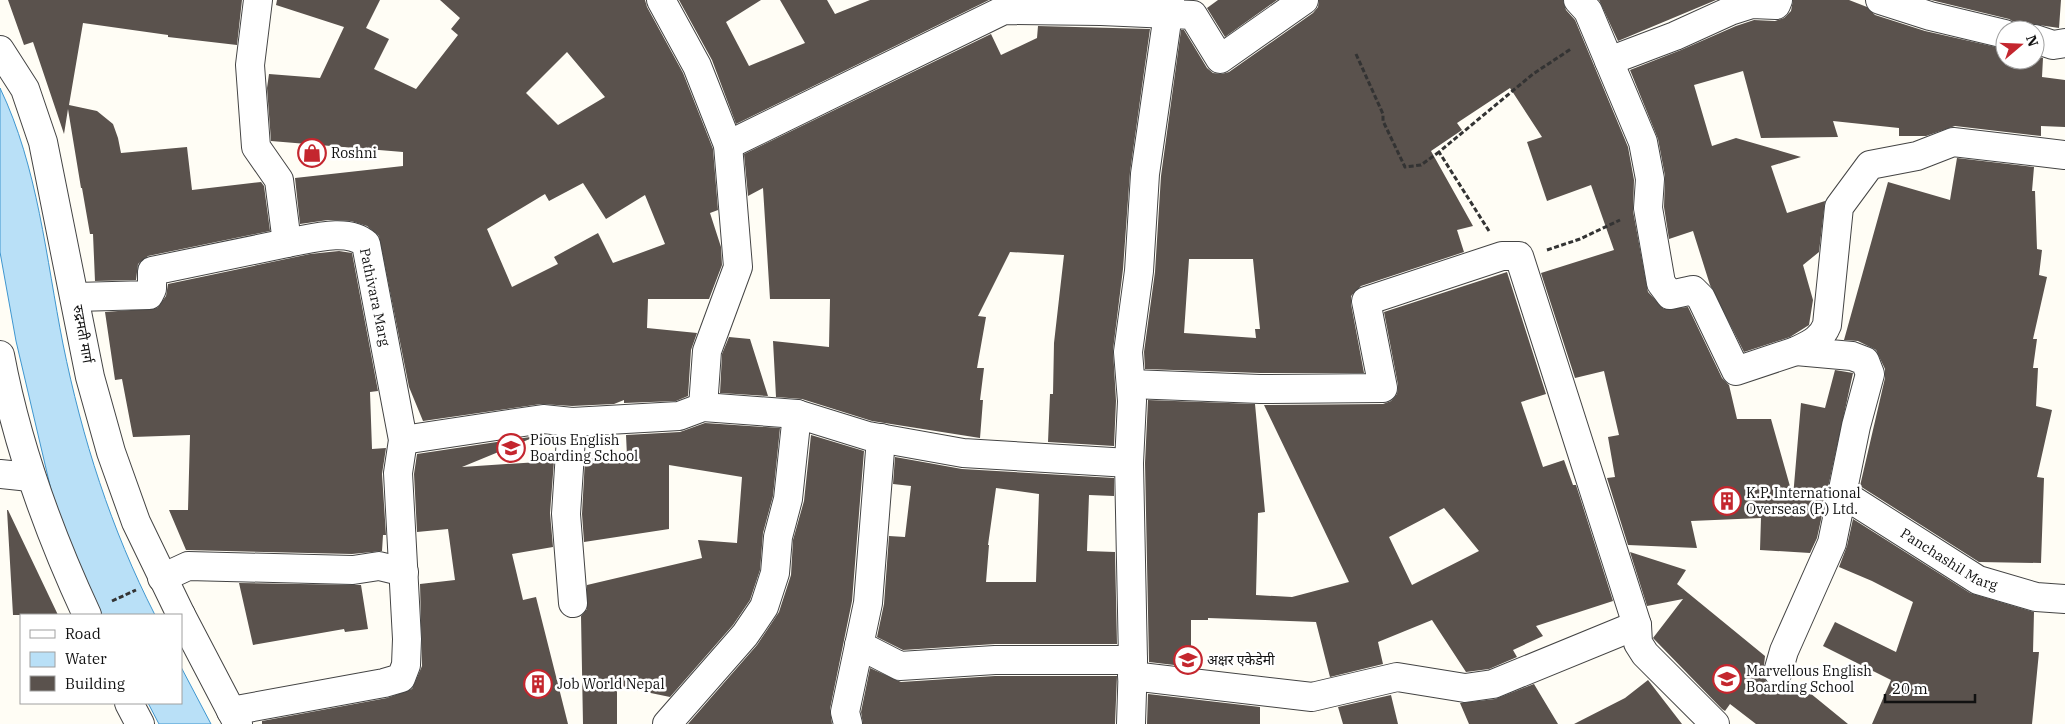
<svg xmlns="http://www.w3.org/2000/svg" width="2065" height="724" font-family="'IBM Plex Serif','Noto Sans Devanagari',serif">
<style>
.water{fill:#b9e0f7;stroke:#3f96cf}
.building{fill:#5a524d;fill-rule:evenodd}
.lines{fill:none;stroke-linecap:round;stroke-linejoin:round}
.minor-casing{stroke:#444;stroke-width:30}
.path{stroke:#333;stroke-width:3;stroke-dasharray:5 2.5;stroke-linecap:butt}
.minor{stroke:#fff;stroke-width:28}
.labels{text-anchor:middle;stroke-width:5;stroke-linejoin:round;paint-order:stroke}
.poi-label{font-size:14px;fill:#111;stroke:#fff;text-anchor:start}
.street-label{font-size:14px;fill:#111;stroke:#fff}
</style>
<rect width="100%" height="100%" fill="#fffdf5"/>
<!-- water -->
<path class="water" d="M0,88C38,167 46,258 63,344C82,438 111,529 155,615H102L76,564L56,511L16,341L0,252Z
M181,667L211,724H159L148,703H181Z"/>
<!-- building -->
<path class="building" d="M8,0H242L237,45L168,37V35L83,23L69,105L97,111L113,124L118,138L121,153L187,147L192,190L261,182L264,186L270,231L148,256L138,264L136,280L95,281L93,234H90L82,188H81L68,109L64,134L33,42L24,45Z
M277,0H380L366,28L389,39L374,69L416,89L458,35L451,29L460,18L440,0H645L647,7L683,73L713,149L718,210L710,213L721,247L722,265L709,299H648L647,328L697,333L691,350L688,396L676,401L624,403V400L614,404L572,406L541,404L423,421L409,387L379,236L367,226L351,221L328,220L300,224L295,178L403,166V152L271,141L267,88L269,74L320,78L344,27L276,5ZM567,52L605,97L558,125L526,93ZM583,183L606,219L645,195L665,244L613,263L598,233L554,257L558,264L512,287L487,229L545,194L549,201Z
M679,0H761L726,22L749,66L805,43L780,0H827L835,14L870,0H989L736,124L712,60Z
M1218,0H1277L1225,37L1207,8Z
M1319,0H1563L1566,10L1575,20L1628,147L1634,180L1633,211L1648,292L1664,309L1688,307L1722,378L1729,385L1737,419H1771L1793,497L1801,403L1825,408L1835,370L1853,373L1817,538L1810,553L1760,550L1761,518L1691,521L1697,548L1628,545L1607,478L1615,477L1608,437L1619,435L1604,371L1575,378L1541,273L1614,250L1591,185L1547,201L1527,142L1542,137L1510,88L1457,123L1462,130L1431,151L1473,226L1457,230L1464,252L1361,286L1351,296V304L1364,373H1260L1145,369L1144,352L1155,272L1161,176L1181,30H1184L1207,68L1213,73L1222,74L1229,72L1313,13L1318,7ZM1189,259H1253L1260,329H1255L1256,338L1184,333Z
M1599,0H1716L1618,41Z
M1793,0H1849L1867,7L1875,15L1925,31L2005,49V60H2035V55L2043,58L2042,77L2065,80V127L2041,126V136L1955,126L1926,136H1899V128L1833,121L1838,137L1761,138L1743,71L1694,85L1712,146L1736,138L1801,157L1771,166L1787,213L1825,201L1819,252L1803,265L1813,300L1809,325L1790,337L1744,352L1710,285L1693,231L1669,239L1664,207L1665,176L1658,139L1630,70L1681,50L1736,26L1754,20L1775,21L1784,18L1791,11Z
M1931,0H2061L2059,28L2032,24L2020,30L2016,23L2009,19Z
M1038,26L1150,29L1130,172L1123,269L1113,350L1116,401L1114,446L1048,442L1050,394H1053L1054,343L1064,255L1010,252L978,316L986,317L977,368H984L980,400H983L980,438L872,421L802,399L776,397L773,341L829,347L830,299H770L763,188L748,196L744,154L991,34L1001,55L1037,38Z
M1957,158L2034,167L2032,191H2035L2037,249L2042,250L2039,275L2047,277L2033,339H2037L2033,368H2038L2036,406L2052,410L2037,477L2044,478L2041,563L1979,562L1860,486L1885,378V369L1876,350L1858,341L1844,340L1888,182L1950,200Z
M339,251L352,253L378,391L370,392L372,449L386,448L382,474L386,535H383L382,551L352,554L186,550L169,510H188L190,435L133,437L122,379L115,380L105,312L157,308L166,296L168,284L310,254Z
M1507,272L1546,394L1521,402L1543,467L1564,460L1573,485H1576L1613,601L1536,626L1543,636L1513,650L1517,657L1489,669L1466,672L1432,620L1378,642L1383,664L1330,677L1316,622L1208,618V620H1191V667L1149,662L1145,463L1148,400L1255,404L1265,512L1258,513L1256,595L1292,597L1349,582L1264,405L1383,404L1391,401L1397,394L1398,385L1384,312ZM1444,508L1479,551L1412,585L1389,537Z
M729,337L750,339L768,396L720,393L722,354Z
M705,423L780,428L773,496L763,533L760,570L750,600L733,625L670,697L617,686V724H583L581,616L587,609V585L702,558L698,540L737,543L742,477L669,465V529L584,542L582,514L585,459L627,456L626,435L680,432Z
M811,435L864,451L852,601L830,709L832,724H688L757,645L779,612L791,575L793,540L804,501Z
M537,436L462,467L554,461L550,513L553,547L512,554L523,600L536,597L568,724H262V721L387,698L412,689L422,666L420,584L455,580L448,529L417,532L414,474L417,454Z
M895,457L962,469L1114,478V496L1089,495L1087,551L1115,552L1117,644H995L903,650L877,637L884,604L889,536L905,537L911,486L893,484ZM996,488L1039,494L1036,582H986L989,545H988Z
M7,510H8L58,615H13Z
M1853,519L1970,593L2034,612L2033,652H2039L2032,724H1872L1891,680L1823,646L1835,622L1896,652L1913,602L1872,581L1839,567L1847,546Z
M1630,552L1686,570L1677,584L1765,656L1763,675L1767,683L1774,687L1787,684L1805,698L1810,693L1848,724H1756L1730,704L1725,711L1722,709L1653,638L1683,599L1647,606Z
M239,583L361,585L368,629L345,632L344,629L253,645Z
M870,668L901,682L995,676H1117L1115,724H863L861,712Z
M1648,680L1682,724H1574L1625,698Z
M1534,684L1558,724H1469L1460,703L1495,699Z
M1148,694L1260,707V724H1147Z
M1391,695L1398,724H1343L1338,707Z"/>
<g class="lines">
<defs>
<g id="minor">
<path d="M661,0L697,66L728,145L738,267L707,351L703,407"/>
<path d="M1578,0L1588,11L1643,142L1650,179L1648,208L1661,283L1670,295L1693,290L1701,298L1736,371L1796,351"/>
<path d="M1880,0L1930,16L2005,34"/>
<path d="M2035,39L2053,45L2065,43"/>
<path d="M0,50L25,89L43,142L90,377L111,452L136,522L181,615"/>
<path d="M1609,61L1675,36L1730,11L1752,4L1776,5L1778,0"/>
<path d="M728,145L1004,10L1101,11L1193,15L1220,59L1304,0"/>
<path d="M76,297L149,295L152,289V271L287,243"/>
<path d="M0,355C17,446 48,531 87,615"/>
<path d="M1131,384L1260,389L1383,388L1366,301L1502,256H1519L1637,625L1638,643L1645,654L1715,724"/>
<path d="M572,422L566,514L573,603"/>
<path d="M403,440L543,419L572,422L679,416L703,407L797,414L868,436L963,453L1129,463L1133,660L1131,724"/>
<path d="M1129,463L1132,401L1128,352L1139,271L1145,174L1170,0"/>
<path d="M0,474L30,477"/>
<path id="s1" d="M1843,494L1978,580L2036,597L2065,599"/>
<path d="M162,578L188,566L353,570L379,566L404,572"/>
<path d="M181,615L238,724"/>
<path d="M859,645L900,666L995,660H1133"/>
<path d="M1778,672L1784,651L1832,543L1856,426L1870,374L1865,361L1852,356L1796,351C1810,344 1821,340 1827,325L1839,207L1870,165L1917,156L1953,142L2065,155"/>
<path d="M1132,676L1312,697L1397,677L1465,688L1493,684L1637,625"/>
<path d="M129,703L140,724"/>
<path d="M231,711L384,683L401,678L406,665L407,639L398,473L403,440L366,244C348,227 310,239 287,243L279,180L256,147L250,65L258,0"/>
<path d="M667,724L745,635L764,607L775,573L778,537L788,499L797,414"/>
<path d="M848,724L845,712L868,603L881,438"/>
</g>
</defs>
<!-- minor casing -->
<use href="#minor" class="minor-casing"/>
<!-- path -->
<path class="path" d="M1356,54L1383,114V121L1405,167L1421,165L1439,152
M1489,231L1439,152L1533,74L1571,49
M1547,250L1580,239L1620,220
M112,601L136,590"/>
<!-- minor -->
<use href="#minor" class="minor"/>
</g>
<!-- icons -->
<defs>
<symbol id="shop-ring" viewBox="-11 -11 22 22"><circle r="9.5" fill="#fff" stroke="#c4262e" stroke-width="1.5"/><path d="M-5-2.5h2.3a2.7 3.5 0 0 1 5.4 0H5L5.5 6h-11ZM-1.5-2.5h3a1.5 2.3 0 0 0-3 0Z" fill="#c4262e"/></symbol>
<symbol id="school-ring" viewBox="-11 -11 22 22"><circle r="9.5" fill="#fff" stroke="#c4262e" stroke-width="1.5"/><path d="M0-5L7-2L0 1L-7-2ZM-4 1L0 2.5L4 1V4Q0 6-4 4Z" fill="#c4262e"/></symbol>
<symbol id="building-ring" viewBox="-11 -11 22 22"><circle r="9.5" fill="#fff" stroke="#c4262e" stroke-width="1.5"/><path d="M-4-6H4V6H1V3H-1V6H-4ZM-2.5-4.3h1.7v1.8h-1.7ZM.8-4.3h1.7v1.8H.8ZM-2.5-1h1.7V.8h-1.7ZM.8-1h1.7V.8H.8Z" fill="#c4262e"/></symbol>
</defs>
<g fill-rule="evenodd">
<use href="#shop-ring" x="296" y="137" width="32" height="32"/>
<use href="#school-ring" x="495" y="432" width="32" height="32"/>
<use href="#building-ring" x="1711" y="485" width="32" height="32"/>
<use href="#school-ring" x="1172" y="644" width="32" height="32"/>
<use href="#school-ring" x="1711" y="663" width="32" height="32"/>
<use href="#building-ring" x="522" y="668" width="32" height="32"/>
</g>
<g class="labels">
<!-- poi labels -->
<g class="poi-label">
<text x="331" y="158">Roshni</text>
<text x="530" y="445">Pious English<tspan x="530" dy="16">Boarding School</tspan></text>
<text x="1746" y="498">K.P. International<tspan x="1746" dy="16">Overseas (P.) Ltd.</tspan></text>
<text x="1207" y="665">अक्षर एकेडेमी</text>
<text x="1746" y="676">Marvellous English<tspan x="1746" dy="16">Boarding School</tspan></text>
<text x="557" y="689">Job World Nepal</text>
</g>
<!-- street labels -->
<g class="street-label">
<text transform="translate(375 297) rotate(78)" y="5">Pathivara Marg</text>
<text transform="translate(83 334) rotate(80)" y="5">रुद्रमती मार्ग</text>
<text dy="5" stroke="none"><textPath href="#s1" startOffset="125">Panchashil Marg</textPath></text>
</g>
</g>
<!-- legend -->
<rect x="20" y="614" width="162" height="90" fill="#ffffff" stroke="#a0a0a0"/>
<rect x="30" y="630" width="25" height="8" fill="#ffffff" stroke="#a0a0a0"/>
<text x="65" y="639" font-size="15" fill="#111111">Road</text>
<rect x="30" y="652" width="25" height="15" fill="#b9e0f7" stroke="#a0a0a0"/>
<text x="65" y="664" font-size="15" fill="#111111">Water</text>
<rect x="30" y="676" width="25" height="15" fill="#5a524d" stroke="#a0a0a0"/>
<text x="65" y="689" font-size="15" fill="#111111">Building</text>
<!-- north arrow -->
<g transform="translate(2020 45) rotate(71)"><circle r="24" fill="#ffffff" stroke="#a0a0a0"/>
<path d="M0-4L9 19L0 12L-9 19Z" fill="#c4262e"/>
<text y="-8" font-size="14" font-weight="bold" text-anchor="middle" fill="#111111">N</text>
</g>
<!-- scale -->
<path d="M1885 694v8h90v-8" fill="none" stroke="#111111" stroke-width="2.5"/>
<text x="1892" y="694" font-size="15" fill="#111111" stroke="#ffffff" stroke-width="4" paint-order="stroke">20 m</text>
</svg>
